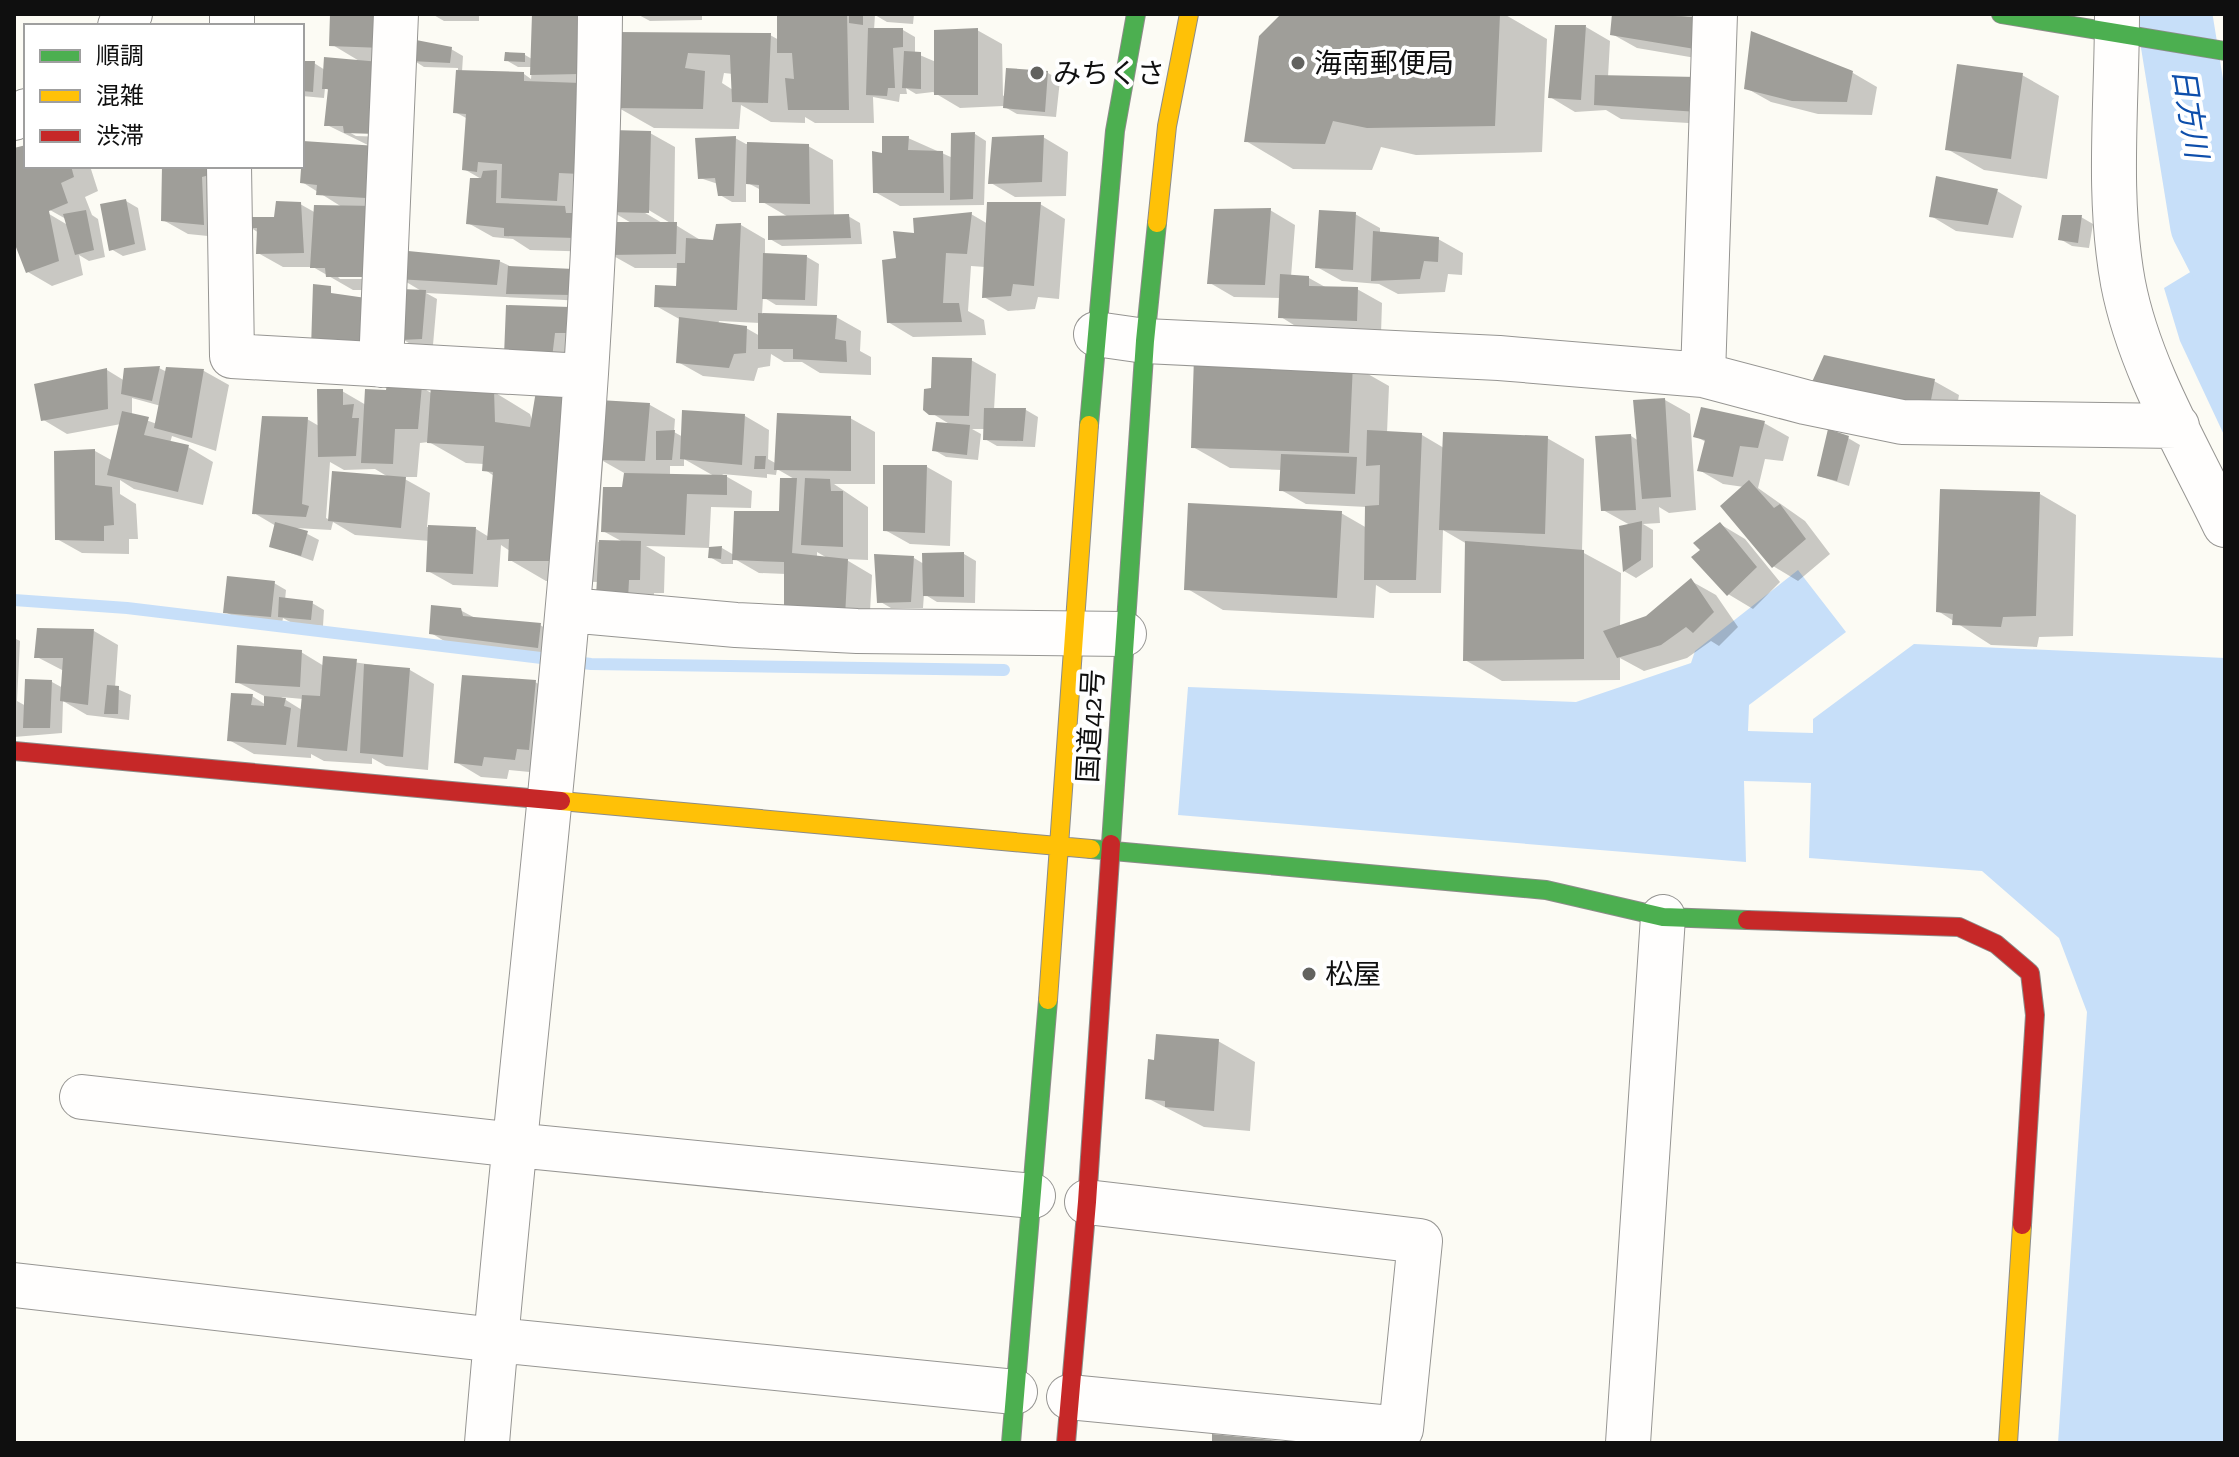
<svg xmlns="http://www.w3.org/2000/svg" width="2239" height="1457" font-family="'Zilla Slab','Noto Sans JP',serif">
<style>
.water{fill:#c7dff9}
.shadow{fill:#0003;fill-rule:evenodd}
.lines{fill:none;stroke-linecap:round;stroke-linejoin:round}
.stream{stroke:#c7dff9;stroke-width:12}
.river{stroke:#c7dff9;stroke-width:76}
.building{fill:#9f9e99}
.street-casing{stroke:#969592;stroke-width:46}
.fast-casing{stroke:#8c8c89;stroke-width:20}
.slow-casing{stroke:#8c8c89;stroke-width:20}
.jam-casing{stroke:#8c8c89;stroke-width:20}
.street{stroke:#fffefd;stroke-width:44}
.fast{stroke:#4caf50;stroke-width:18}
.slow{stroke:#ffc107;stroke-width:18}
.jam{stroke:#c62828;stroke-width:18}
.poi-dot{fill:#62625f;stroke:#fff;stroke-width:3}
.labels{text-anchor:middle;stroke-width:8;stroke-linejoin:round;paint-order:stroke}
.poi-label{font-size:28px;fill:#0f0f0f;stroke:#fff;text-anchor:start}
.street-label{font-size:28px;fill:#0f0f0f;stroke:#fff}
.water-label{font-size:30px;font-style:italic;fill:#0d4eab;stroke:#fff}
</style>
<rect width="100%" height="100%" fill="#fcfbf4"/>
<!-- water -->
<path class="water" d="M2164,88L2225,98V437L2180,341L2164,288L2192,271Z
M1798,570L1846,632L1749,705L1748,731L1813,733V719L1914,644L2225,658V1443H2058L2087,1012L2059,938L1982,871L1809,858L1811,783L1744,781L1746,862L1178,815L1188,687L1576,702L1691,663L1695,651Z"/>
<!-- shadow -->
<path class="shadow" d="M329,14H411L399,252L499,261L585,301L426,293L437,299L433,345L414,346L402,339L423,292L398,277L397,290H353L313,267H283L258,253L259,233L248,226L276,219L300,204L316,213L342,207L302,182L374,148L327,125L330,91L325,88L324,98L302,96V63H314L325,70L361,62L331,44L332,14ZM347,131L387,133L386,137L356,136ZM336,275H383V279H340Z
M432,14H479V21H444Z
M534,14L617,34L770,35L779,40V15L761,14H914L913,24L887,22L875,15L874,30H903L915,37V53L936,62L977,30L1002,44L1003,96L1048,73L1060,80L1056,117L1017,114L1003,106L960,108L933,92L916,94L906,88L907,94H900L899,102L873,97L874,123H815L805,117V123L771,122L741,105L739,129L654,128L617,107V132L650,133L675,147L674,224L702,241L715,242L741,225L765,239V255L807,257L819,264L817,306L776,305L763,297L762,315L836,317L861,331L860,351L871,357V375L820,373L802,362H784L771,354L770,366L758,368L754,381L703,376L678,362L681,320L656,306L678,288L679,268H635L610,254L633,224L611,211L599,252L530,250L513,239L493,237L468,223L483,180L464,169L468,119L455,112L458,68L424,67L413,60L451,49L463,56L462,72L524,74L531,79L532,67H518L506,60L525,55L532,59ZM724,73L733,74V90L722,83ZM642,206L672,224H664L640,210ZM719,321L760,323V336L746,328L718,324Z
M637,14H702V20L650,21Z
M1284,14H1504L1547,39L1542,152L1416,155L1381,147L1372,170L1293,169L1246,141Z
M1614,14H1667L1702,19L1725,63L1637,48L1612,34Z
M1586,27L1610,41L1608,77L1697,79L1722,125L1621,119L1606,110L1575,112L1550,97Z
M1853,73L1877,87L1872,115L1818,114L1771,102L1746,88Z
M2022,75L2059,96L2047,179L1984,170L1947,149Z
M975,134L986,141L984,205L900,206L875,192L884,156L908,138L953,158Z
M1043,137L1068,152L1066,196L1015,197L991,183Z
M735,138L746,144L808,146L833,160L834,217L848,216L860,223L862,244L782,246L770,239L790,218L761,201V190L746,182V202H732L720,195L718,184L700,178Z
M26,147V166H90L98,191L85,197L92,215L98,219L105,257L89,261L79,255L83,275L52,286L28,272L14,237V150ZM41,205L66,219V224L39,208Z
M164,166H220L228,238L188,234L163,220Z
M1997,191L2022,206L2013,238L1956,231L1931,216Z
M126,201L138,208L146,250L123,256L111,249Z
M1040,204L1065,219L1059,299L1038,297L1035,309L1008,311L984,297L985,267L971,266L968,311L984,320L986,335L913,337L888,322L898,260L917,235L971,214L988,224Z
M1270,210L1295,225L1291,277L1309,278L1327,288L1357,289L1382,303L1381,334L1305,332L1281,317V298L1234,297L1210,283Z
M1355,214L1380,228V234L1438,239L1463,253L1462,275L1448,274L1445,292L1398,294L1379,284L1342,281L1317,267Z
M2081,217L2093,224L2089,248L2072,246L2060,239Z
M569,309L576,371L506,355Z
M971,360L996,374L994,410H1026L1038,417L1035,447L997,446L985,439L986,429H972L981,434L978,460L946,457L934,450L951,425L925,409L933,389Z
M1352,365L1389,386L1387,433L1422,435L1444,448L1547,438L1584,459L1582,552L1621,573L1620,627L1647,617L1691,581L1716,595L1738,627L1719,646L1711,641L1687,658L1644,671L1620,658V680L1502,681L1465,660L1467,544L1443,530L1441,593H1390L1376,585L1374,618L1223,610L1186,588L1341,513L1367,528V507L1306,504L1281,490L1282,470L1230,468L1193,447Z
M159,368L167,372L168,369L204,371L229,385L216,451L172,436L170,443L188,447L213,462L203,505L134,489L120,480V494L136,504L138,539H129V554L82,553L57,539L95,451L113,461L121,424L67,434L42,419L107,370L125,381ZM132,398L161,406L157,424L132,415Z
M1934,381L1959,395L1955,418L1839,396Z
M421,387L433,394L494,392L530,414L533,423L601,402L650,405L675,419L674,432L683,437L745,416L769,430L768,459L777,464L850,418L875,432V484H834L868,507V560L845,559L872,575L869,630L786,574L759,573L733,558V564H722L710,557L722,548L734,555L781,513L796,480L777,469L776,475L767,474V478L722,474L752,491L751,508L711,507L709,548L646,546L665,557L664,593H654L653,612L599,582L546,581L510,560V551L501,545L498,587L453,585L428,571L430,541L355,535L333,522L331,530L296,528L319,540L313,561L271,546L276,526L254,513L307,419L319,426L342,391L366,405L388,392ZM429,442L466,463L484,464V469L494,476L489,537L476,529L427,527L430,493L401,477H417L420,443ZM684,459L714,476H670V466H684ZM603,461L626,474L624,489L603,531L623,542H598ZM330,462L344,470L375,469L390,478L330,520L326,518ZM817,552L829,559L817,558Z
M1665,400L1690,414L1696,510L1669,513L1659,507L1660,523L1643,524L1653,530V567L1636,578L1624,571L1621,527L1630,525L1603,510L1631,436L1639,441Z
M1764,423L1789,437L1783,461L1765,459L1758,488L1805,521L1830,554L1798,581L1773,566L1744,487L1723,484L1699,470L1706,442L1695,436Z
M1848,438L1860,445L1849,486L1819,476Z
M885,467H927L952,481L950,546L910,544L885,530Z
M2040,494L2076,515L2073,636L2039,637L2037,647L1991,645L1938,611Z
M1720,524L1745,539L1780,582L1753,609L1728,594L1703,550Z
M964,554L976,561L975,603L937,602L924,594L923,608H891L879,601L914,558L924,564Z
M274,583L286,590L285,600L312,603L324,610L323,626L292,623L283,618L282,623L237,618L225,612Z
M460,610L477,619L540,625L565,640L563,661L456,648L431,633Z
M94,631L118,645L115,688L131,695L129,720L87,715L63,701L62,733L14,737V638L20,641L17,701L26,706L52,682L63,688L64,671L37,657Z
M301,652L324,666V658L410,670L434,684L428,770L386,766L372,758V764L324,761L311,754V758L254,754L229,740L252,696L266,705V697L237,682ZM281,697L303,699L302,710Z
M535,682L560,696L540,773L509,770L507,779L481,777L456,762Z
M1218,1041L1255,1062L1250,1131L1204,1127L1147,1098Z"/>
<g class="lines">
<!-- stream -->
<path class="stream" d="M14,600L127,608L591,664L1004,670"/>
<!-- river -->
<path class="river" d="M2174,14L2208,224L2225,257"/>
</g>
<!-- building -->
<path class="building" d="M330,14H385L383,48L329,46Z
M532,14H580L579,74L530,75Z
M777,14H847L849,110H788L785,78L794,79L792,53H777Z
M849,14H863V25L849,23Z
M1281,14H1500L1495,126L1367,128L1333,121L1325,144L1244,142L1259,36Z
M1612,14L1703,17L1701,50L1610,35Z
M1555,25H1586L1581,100L1548,98Z
M868,28H903V47L893,48L895,88H888L887,96L866,95Z
M978,28V95H934V30Z
M1751,31L1853,71L1847,102L1792,101L1744,89Z
M615,32L771,33L768,103L732,102L730,55L688,53L685,68L705,71L703,109L615,108Z
M411,39L452,47L450,63L411,61Z
M904,51L921,52V89L902,88Z
M505,52L525,53V62L504,61Z
M324,57L380,62L377,134L344,133L343,126H324L328,89H322Z
M302,61H315L313,92L302,91Z
M1957,64L2023,73L2011,159L1945,150Z
M1006,68L1048,71L1045,112L1003,108Z
M456,70L524,72V81L581,83L580,174L559,173L557,201L501,198L502,164L478,162L477,172L462,170L466,114L453,113Z
M1595,75L1698,77V112L1594,105Z
M611,130L651,131L649,213L609,212Z
M975,132L973,199L950,200L951,133Z
M1044,135L1042,182L988,184L992,137Z
M736,136L734,196H718L715,178L698,179L695,138Z
M882,136H909L908,150L943,151L944,193H873L872,151L882,153Z
M303,141L377,146L366,198L316,195L317,185L300,183Z
M747,142L809,144L810,204L759,203V185L746,184Z
M26,145V166H71L74,177L61,183L68,203L49,211L59,261L26,273L14,242V148Z
M162,166H211L213,174L202,177L204,225L161,221Z
M497,170L496,203L565,206L566,213H576L575,238L504,236V228L466,224L470,178H481L483,171Z
M1936,176L1998,189L1988,225L1929,217Z
M126,199L135,244L109,251L100,204Z
M276,201L301,202L304,253L256,254L257,228H246V217H274Z
M987,202H1041L1034,286L1013,284L1011,296L982,298Z
M314,205L376,206L373,277H326L325,268H310Z
M1271,208L1265,285L1207,284L1214,209Z
M86,210L94,250L75,255L63,214Z
M1319,210L1356,212L1353,270L1315,268Z
M972,212L967,254L946,253L943,303H959L962,322L887,323L882,260L896,258L893,231L914,233L913,218Z
M849,214L851,238L768,240V216Z
M2062,215H2082L2078,243L2058,240Z
M608,222H677L676,254L608,255Z
M741,223L737,310L654,307L655,285L676,286L677,263H685L686,238L713,240L716,224Z
M1373,231L1439,237L1438,262L1424,261L1420,279L1371,281Z
M398,250L500,260L497,285L397,279Z
M763,253L807,255L805,300L762,299Z
M508,266L574,269L573,295L506,294Z
M1280,274L1309,276V286L1358,287L1357,321L1278,318Z
M313,284L331,286V293L373,299L369,352L311,349Z
M400,289L426,290L422,339L400,340Z
M506,305L570,307L568,333H555L552,358L504,356Z
M758,313L837,315L835,339L846,341L847,362L793,359V349H758Z
M679,317L747,326L746,353L734,354L729,368L676,363Z
M1824,355L1935,379L1930,405L1812,382Z
M932,357L972,358L969,416L929,415L923,410L924,389L931,388Z
M1194,357L1353,363L1349,453L1191,448Z
M160,366L152,401L121,394L124,368Z
M166,367L204,369L192,438L154,428Z
M107,368L108,409L41,421L34,384Z
M387,384L422,385L418,429H395L393,464L361,463L365,389L386,390Z
M431,385L494,390L495,422L530,427L536,391L569,393L559,561H508L509,539L487,540L493,472L482,471L484,446L427,443Z
M317,389H343V405L354,404L352,418H359L356,456L318,457Z
M1665,398L1671,497L1642,499L1633,400Z
M599,400L650,403L645,461L597,460Z
M1701,407L1765,421L1758,448L1740,446L1733,477L1697,471L1705,440L1693,437Z
M984,408H1026L1023,441L983,440Z
M682,410L745,414L742,465L680,459Z
M122,411L149,417L144,435L189,445L178,492L107,475Z
M777,413L851,416V471L774,470Z
M262,416L308,417L302,504L309,506L306,517L252,514Z
M936,422L970,425L967,455L932,451Z
M1828,429L1849,436L1837,481L1817,476Z
M675,430L672,460H656V431Z
M1367,430L1422,433L1416,580H1364L1365,506L1379,505L1380,465L1366,466Z
M1443,432L1548,436L1545,534L1439,530Z
M1631,434L1636,510L1601,511L1595,436Z
M95,449V485L112,487L114,525L104,526V541L55,540L54,451Z
M1281,454L1357,457L1355,494L1279,491Z
M755,456H766L765,469H754Z
M883,465H927L925,533L883,531Z
M332,471L406,477L401,528L328,521Z
M624,473L727,475V495L687,494L685,535L601,532L603,487H622Z
M780,478H797L792,553L848,559L845,617L784,613V562L732,560L734,511H779Z
M805,478L830,479L831,491H843V547L801,545Z
M1749,480L1774,508L1780,504L1806,539L1772,568L1720,506Z
M1940,489L2040,492L2036,616L2003,617L2001,627L1952,625L1953,614L1936,612Z
M1188,503L1342,511L1337,598L1184,590Z
M1642,521L1641,560L1623,572L1619,526Z
M275,522L308,531L301,556L269,547Z
M1720,522L1757,567L1727,596L1691,557L1700,550L1693,543Z
M428,525L476,527L473,574L426,572Z
M599,540L641,541L640,580H629L628,599L596,597Z
M1465,541L1584,550V659L1463,661Z
M722,546L721,559L708,558L709,547Z
M964,552V597L923,596L922,553Z
M874,554L914,556L911,602L877,603Z
M227,576L275,581L271,617L223,613Z
M1691,578L1714,612L1693,633L1686,627L1661,645L1617,658L1603,631L1646,616Z
M279,597L313,601L311,620L278,617Z
M431,605L461,608L463,616L541,623L538,648L429,634Z
M37,628L94,629L88,705L60,701L63,658H34Z
M237,645L302,650L300,687L235,683Z
M323,656L357,659L347,751L297,747L302,695L320,696Z
M364,664L410,668L403,757L360,753Z
M462,675L536,680L529,750L517,749L515,760L484,757L482,766L454,763Z
M25,679L52,680L50,728H23Z
M107,685L119,686L118,714H104Z
M231,693L253,694L251,705L264,706V696L286,698L284,706L291,708L286,745L227,741Z
M1156,1034L1219,1039L1214,1111L1165,1107V1101L1145,1099L1148,1059L1154,1060Z
M1212,1434L1281,1441L1280,1443H1212Z"/>
<g class="lines">
<defs>
<path id="street" d="M2117,14C2117,103 2107,195 2123,283C2139,367 2188,448 2225,525
M120,26L130,14
M232,26V14
M14,118L26,111
M229,166L232,356L583,376
M1096,334L1145,341L1499,358L1703,375L1805,402L1902,422L2177,426
M381,365L396,14
M1703,375L1715,14
M569,610L736,625L857,631L1124,634
M82,1097L515,1145L1033,1196
M14,1285L496,1340L1015,1392
M1069,1397L1401,1429L1420,1241L1087,1202
M487,1443C526,967 596,492 600,14
M1628,1443L1663,917"/>
<path id="fast" d="M2001,14L2225,51
M1089,425L1115,131L1136,14
M1111,844L1145,341L1157,223
M1091,849L1546,890L1663,917L1747,920
M1011,1443L1048,1000"/>
<path id="slow" d="M1157,223L1167,126L1189,14
M561,801L1091,849
M1048,1000L1089,425
M2008,1443L2022,1225"/>
<path id="jam" d="M14,751L561,801
M1747,920L1959,927L1996,944L2030,973L2035,1015L2022,1225
M1066,1443L1087,1202L1111,844"/>
</defs>
<!-- street casing -->
<use href="#street" class="street-casing"/>
<!-- fast casing -->
<use href="#fast" class="fast-casing"/>
<!-- slow casing -->
<use href="#slow" class="slow-casing"/>
<!-- jam casing -->
<use href="#jam" class="jam-casing"/>
<!-- street -->
<use href="#street" class="street"/>
<!-- fast -->
<use href="#fast" class="fast"/>
<!-- slow -->
<use href="#slow" class="slow"/>
<!-- jam -->
<use href="#jam" class="jam"/>
</g>
<!-- markers -->
<g class="poi-dot">
<circle cx="1298" cy="63" r="8"/>
<circle cx="1037" cy="73" r="8"/>
<circle cx="1309" cy="974" r="8"/>
</g>
<g class="labels">
<!-- poi labels -->
<g class="poi-label">
<text x="1314" y="73">海南郵便局</text>
<text x="1053" y="83">みちくさ</text>
<text x="1325" y="984">松屋</text>
</g>
<!-- street labels -->
<g class="street-label">
<text transform="translate(1090 726) rotate(-87)" y="10">国道42号</text>
</g>
<!-- water labels -->
<g class="water-label">
<text transform="translate(2190 113) rotate(81)" y="10">日方川</text>
</g>
</g>
<!-- border -->
<rect width="2239" height="1457" fill="none" stroke="#0f0f0f" stroke-width="32"/>
<!-- legend -->
<rect x="24" y="24" width="280" height="144" fill="#ffffff" stroke="#9f9f9f" stroke-width="2"/>
<rect x="40" y="50" width="40" height="12" fill="#4caf50" stroke="#9f9f9f" stroke-width="2"/>
<text x="96" y="64" font-size="24" fill="#0f0f0f">順調</text>
<rect x="40" y="90" width="40" height="12" fill="#ffc107" stroke="#9f9f9f" stroke-width="2"/>
<text x="96" y="104" font-size="24" fill="#0f0f0f">混雑</text>
<rect x="40" y="130" width="40" height="12" fill="#c62828" stroke="#9f9f9f" stroke-width="2"/>
<text x="96" y="144" font-size="24" fill="#0f0f0f">渋滞</text>
</svg>
